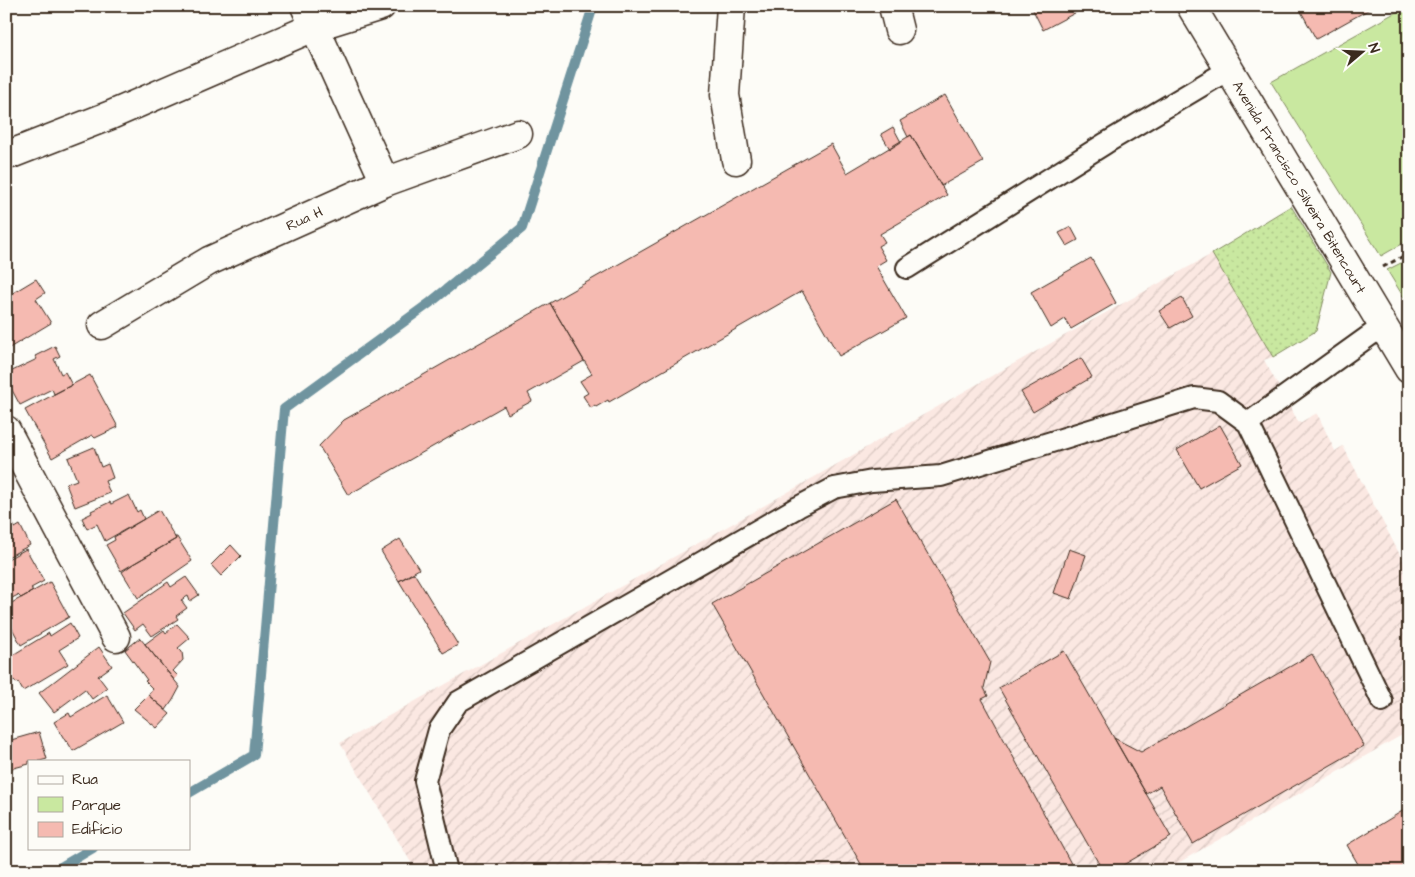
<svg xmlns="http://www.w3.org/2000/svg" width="1415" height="877" font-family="'Architects Daughter',sans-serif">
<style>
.industrial{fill:url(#industrial-furrows)}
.grass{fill:url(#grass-dots);stroke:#82895f}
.park{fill:#c9e8a0;stroke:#82895f}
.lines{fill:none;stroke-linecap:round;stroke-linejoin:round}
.stream{stroke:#70949f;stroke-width:10}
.building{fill:#f5bab1;stroke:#3b2a1e}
.lane-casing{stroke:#3b2a1e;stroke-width:24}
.street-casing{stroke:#3b2a1e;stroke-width:31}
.secondary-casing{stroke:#3b2a1e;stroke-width:31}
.path{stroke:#3b2a1e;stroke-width:3;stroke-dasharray:5 4;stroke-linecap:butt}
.lane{stroke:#fdfcf7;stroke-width:20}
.street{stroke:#fdfcf7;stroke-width:28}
.secondary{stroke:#fdfcf7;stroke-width:28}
.labels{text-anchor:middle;stroke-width:5;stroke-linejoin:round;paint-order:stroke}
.street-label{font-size:14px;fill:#3b2a1e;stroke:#fdfcf7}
</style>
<defs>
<pattern id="industrial-furrows" width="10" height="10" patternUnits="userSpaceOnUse" patternTransform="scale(1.25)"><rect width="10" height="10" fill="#fbe8e2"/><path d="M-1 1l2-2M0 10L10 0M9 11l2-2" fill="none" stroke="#d8c7c1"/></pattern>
<pattern id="grass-dots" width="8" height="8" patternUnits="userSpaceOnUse" patternTransform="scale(1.25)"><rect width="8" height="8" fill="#c9e8a0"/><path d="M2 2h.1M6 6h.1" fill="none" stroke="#aec789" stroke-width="1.8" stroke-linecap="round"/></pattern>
</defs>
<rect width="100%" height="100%" fill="#fdfcf7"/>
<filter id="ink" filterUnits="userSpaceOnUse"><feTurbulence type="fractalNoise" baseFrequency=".02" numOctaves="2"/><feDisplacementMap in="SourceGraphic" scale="10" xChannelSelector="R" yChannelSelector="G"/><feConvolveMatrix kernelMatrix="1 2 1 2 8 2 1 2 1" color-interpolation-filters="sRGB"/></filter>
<g filter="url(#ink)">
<!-- industrial -->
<path class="industrial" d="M1212,254L1273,357L1264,360L1299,423L1317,413L1335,451L1343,446L1409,572V731L1164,871H416L340,743L672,558L995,374Z"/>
<!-- grass -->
<path class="grass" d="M1291,206L1331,272L1316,331L1273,357L1212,254Z"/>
<!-- park -->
<path class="park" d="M1407,6H1409V240L1381,256L1271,82Z
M1409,259V306L1387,270Z"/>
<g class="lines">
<!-- stream -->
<path class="stream" d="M189,793L254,755L284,409L431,302L522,228L591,13
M54,871L93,848"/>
</g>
<!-- building -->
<path class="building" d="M1031,6H1088L1043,30Z
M1298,6H1375L1316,39Z
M945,95L983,162L941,186L911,135L908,137L900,121Z
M893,127L901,142L890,149L881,134Z
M911,135L947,195L880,234L885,242L878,246L886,260L876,266L906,318L839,356L802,291L609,402L608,400L596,407L595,405L591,408L583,396L588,393L580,381L592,374L550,303L831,144L847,173Z
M1071,227L1078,240L1067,246L1059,233Z
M1091,258L1116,303L1071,329L1065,319L1051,328L1031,292Z
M36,279L45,293L36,299L51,323L6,350V297Z
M1182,298L1192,316L1170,328L1159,311Z
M550,303L584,361L528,393L532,401L508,414L504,406L348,495L319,446L344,420Z
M55,346L60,356L54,359L61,374L65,372L72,385L54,394L52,389L20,405L6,379V374L37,359L35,356Z
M1081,358L1092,377L1033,412L1021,392Z
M90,375L118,427L95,438L92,435L52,458L25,410Z
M1220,425L1242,464L1199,488L1177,450Z
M94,447L101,467L108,464L113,478L105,481L110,493L75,507L66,484L77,480L68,458Z
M129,495L137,512L140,510L144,519L105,541L97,524L87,529L82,518L92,513L91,511L110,502L111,504Z
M896,499L990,662L984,688L988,696L982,699L1075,871H865L712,604Z
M159,510L176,539L121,571L106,545L115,540L114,537Z
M12,522L15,528L20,525L30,545L6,558V525Z
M175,537H177L192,561L138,598L122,572L133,564L176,539Z
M400,539L419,569L399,581L381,551Z
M231,545L241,556L221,576L211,565Z
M26,549L44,581L31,588L33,591L21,598L18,595L6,601V560Z
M1069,549L1086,555L1071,599L1054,593Z
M414,573L458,645L443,653L399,581Z
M186,577L199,595L190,601L188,596L181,600L187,608L176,616L178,619L152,636L143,624L135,630L123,613L168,582L171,587Z
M50,582L69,617L21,645L6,617V606Z
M70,623L78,638L59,650L68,664L23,691L18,682L16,683L14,680L6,685V659L49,633L50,636Z
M177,624L190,638L178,648L182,652L183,660L173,671L178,676L174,680L145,644L164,630L166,633Z
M140,638L180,687L173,700L166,710L148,695L153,689L145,681L147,680L125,650Z
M99,647L112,666L98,676L107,688L92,699L85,689L54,712L39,693Z
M1064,651L1171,837L1113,871H1103L999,688Z
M1312,654L1364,746L1193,844L1160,786L1146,794L1114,738L1141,752Z
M107,695L123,722L73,751L67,741L66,742L54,722L69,713L71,717Z
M148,695L170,714L157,728L134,709Z
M39,732L47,759L40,761H29V764L10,769L6,759V744L12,743L11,740Z
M1409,807V871H1362L1347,845Z"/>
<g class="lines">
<defs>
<path id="lane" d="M907,268L1106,143L1230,69
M1382,701L1248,423L1383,326
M447,871L425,781L439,730L458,702L798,507L834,488L872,481L941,476L1194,398L1218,401L1248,423"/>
<g id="street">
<path d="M305,6L385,182"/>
<path d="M731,6L725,95L736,160"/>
<path d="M893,6L899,30"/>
<path d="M6,153L11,154L111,115L314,27L381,6"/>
<path id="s1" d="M102,325L209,261L385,182L518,134"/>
<path d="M6,430L116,637"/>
</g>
<g id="secondary">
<path id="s2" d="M1191,6L1409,369"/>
</g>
</defs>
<!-- lane casing -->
<use href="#lane" class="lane-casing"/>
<!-- street casing -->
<use href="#street" class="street-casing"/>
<!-- secondary casing -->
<use href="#secondary" class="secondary-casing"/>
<!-- path -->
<path class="path" d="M1383,267L1409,253"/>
<!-- lane -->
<use href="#lane" class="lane"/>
<!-- street -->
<use href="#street" class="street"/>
<!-- secondary -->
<use href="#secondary" class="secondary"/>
</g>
</g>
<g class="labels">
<!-- street labels -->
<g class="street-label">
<text dy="5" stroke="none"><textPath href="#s2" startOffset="211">Avenida Francisco Silveira Bitencourt</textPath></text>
<text dy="5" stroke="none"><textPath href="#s1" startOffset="229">Rua H</textPath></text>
</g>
</g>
<!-- margin -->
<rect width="1415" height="877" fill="none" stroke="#fdfcf7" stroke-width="25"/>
<rect x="12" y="12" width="1390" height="852" fill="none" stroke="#3b2a1e" stroke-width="2" filter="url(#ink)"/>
<!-- legend -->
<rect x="28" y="760" width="162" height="90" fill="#fdfcf7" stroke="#afa8a0"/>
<rect x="38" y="776" width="25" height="8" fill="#fdfcf7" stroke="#afa8a0"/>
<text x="72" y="784" font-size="15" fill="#3b2a1e">Rua</text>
<rect x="38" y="797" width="25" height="15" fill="#c9e8a0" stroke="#afa8a0"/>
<text x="72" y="810" font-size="15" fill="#3b2a1e">Parque</text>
<rect x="38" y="822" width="25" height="15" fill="#f5bab1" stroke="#afa8a0"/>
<text x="72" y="834" font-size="15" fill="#3b2a1e">Edifício</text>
<!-- north arrow -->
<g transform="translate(1362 52) rotate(71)" stroke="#fdfcf7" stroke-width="4" paint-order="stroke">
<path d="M0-4L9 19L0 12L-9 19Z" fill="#3b2a1e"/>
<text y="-8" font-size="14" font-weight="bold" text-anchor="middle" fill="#3b2a1e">N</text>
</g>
</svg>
